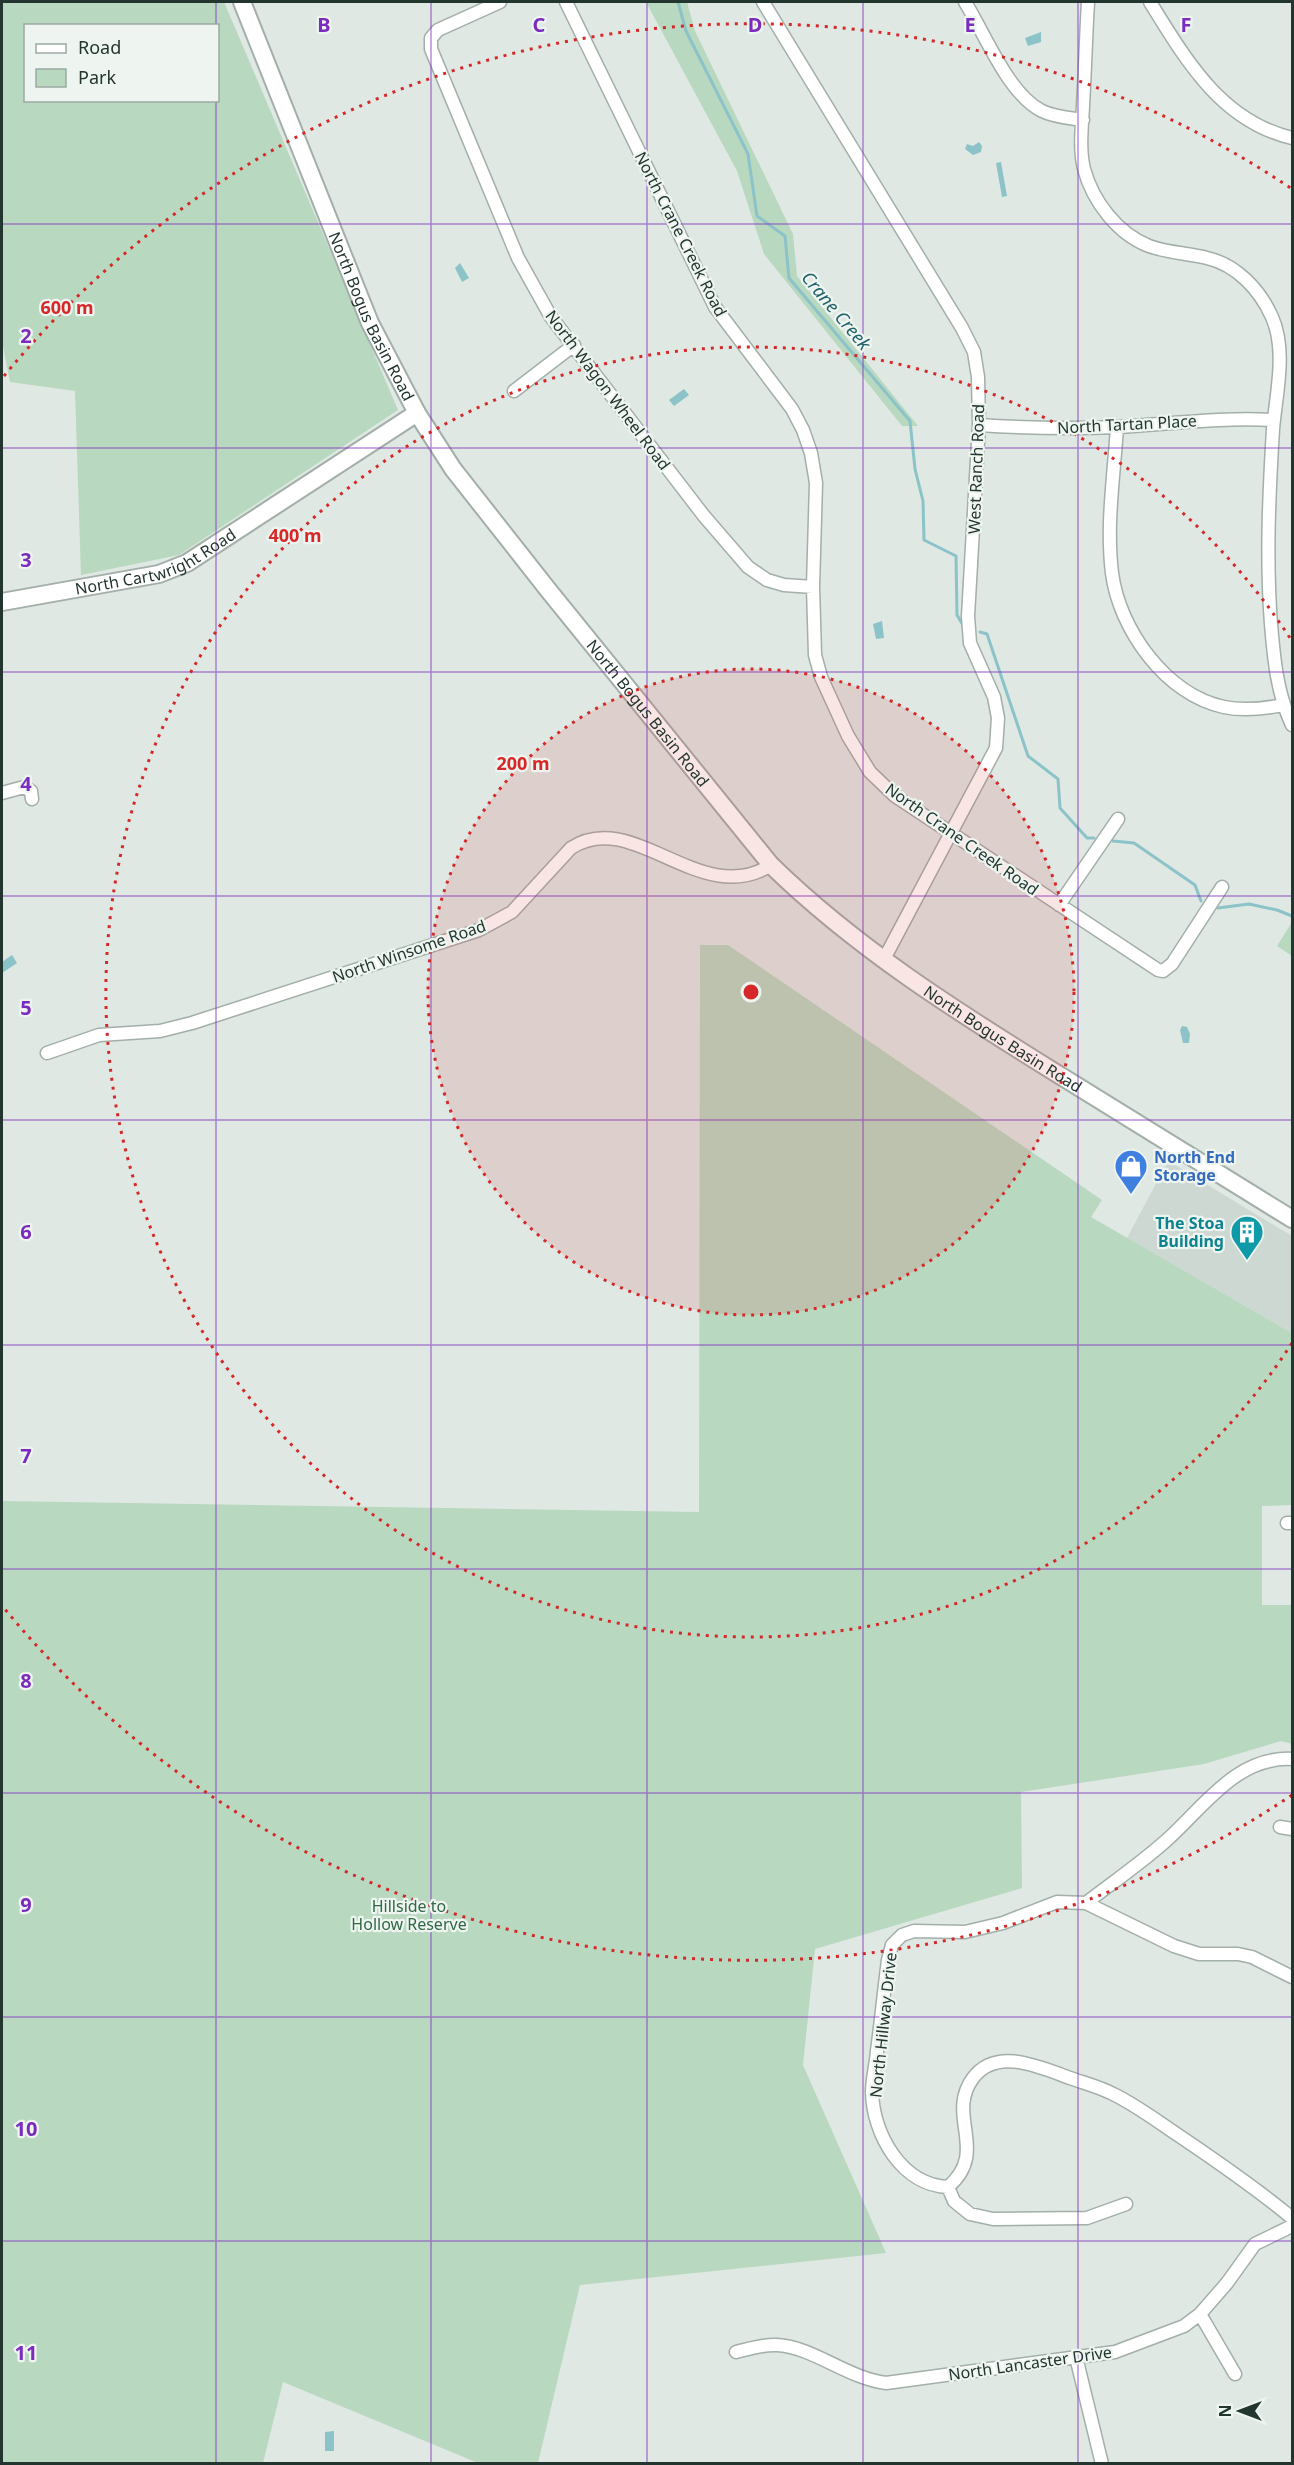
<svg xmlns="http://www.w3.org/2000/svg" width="1294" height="2465" font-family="'Noto Sans',sans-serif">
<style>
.built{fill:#cdd8d2}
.green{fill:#b9d8c0;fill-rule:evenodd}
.water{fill:#8bc3c8}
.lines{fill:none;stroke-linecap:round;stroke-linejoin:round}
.stream{stroke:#8bc3c8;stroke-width:3}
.minor-casing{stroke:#a3afa9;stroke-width:15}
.tertiary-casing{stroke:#a3afa9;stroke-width:20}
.minor{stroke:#fff;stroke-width:12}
.tertiary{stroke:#fff;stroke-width:16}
.grid{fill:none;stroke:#7b2cbf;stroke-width:1.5;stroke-opacity:0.55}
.ring{fill:none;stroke:#d62828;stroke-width:3;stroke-dasharray:3 6}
.labels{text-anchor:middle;stroke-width:4.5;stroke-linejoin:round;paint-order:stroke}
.street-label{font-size:16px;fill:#22362f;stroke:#eef5f1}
.shop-label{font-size:16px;font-weight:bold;fill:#366cbe;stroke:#eef5f1;text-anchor:start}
.culture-label{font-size:16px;font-weight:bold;fill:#0d838f;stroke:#eef5f1;text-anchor:end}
.park-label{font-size:16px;fill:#306943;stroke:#eef5f1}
.water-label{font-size:18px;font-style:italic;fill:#23646b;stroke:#eef5f1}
.grid-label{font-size:20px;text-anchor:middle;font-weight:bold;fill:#7b2cbf;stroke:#eef5f1;stroke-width:4.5;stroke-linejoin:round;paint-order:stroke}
.centre{fill:#d62828;stroke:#eef5f1;stroke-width:3}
.ring-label{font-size:18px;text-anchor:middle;font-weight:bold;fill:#d62828;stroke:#eef5f1;stroke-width:4.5;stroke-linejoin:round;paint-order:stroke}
</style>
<rect width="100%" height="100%" fill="#dfe8e3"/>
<!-- built -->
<path class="built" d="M1168,1161L1292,1236V1333L1127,1238Z"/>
<!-- green -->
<path class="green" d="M2,2H224L398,410L179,555L81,575L75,391L10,382L2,341ZM26,26H218V100H26Z
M646,2H687L695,31L793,234L797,276L918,426H902L764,254L737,171Z
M1292,922V956L1277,946Z
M700,945H728L1102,1200L1091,1217L1292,1333V1505L1262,1506V1605H1292V1744L1281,1741L1204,1764L1021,1792L1022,1888L815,1949L803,2065L886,2253L580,2285L538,2463H478L283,2382L263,2463H2V1501L699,1512Z"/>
<!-- water -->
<path class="water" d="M1041,32V42L1028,46L1025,38Z
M979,142L982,146L981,152L973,155L965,149L967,144L973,146Z
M1001,162L1007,196L1002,197L996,163Z
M460,263L469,278L462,282L455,268Z
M684,389L689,395L674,406L669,400Z
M882,621L884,638L876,639L873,624Z
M12,955L17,963L2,973V962Z
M1182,1026L1187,1027L1190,1034L1189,1043H1183L1180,1030Z
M334,2431V2451H325V2432Z"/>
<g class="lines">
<!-- stream -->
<path class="stream" d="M678,2L686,31L748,154L757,216L785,236L789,278L910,421L915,469L923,501L924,540L956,556L957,615L964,627
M980,632L987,634L1028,756L1058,779L1060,808L1087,838H1094
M1113,841L1134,843L1195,885L1201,901
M1218,908L1249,904L1277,910L1292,916"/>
<defs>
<path id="minor" d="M500,2L438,30L431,38V49L518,258L551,317L704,516L748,567L767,580L784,585L813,587
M566,2L715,307L792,409L803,430L811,453L816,483L813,587L815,655L821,677L848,736L870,772L895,796L1158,970L1163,971L1172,964L1222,887
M763,2L962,328L974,352L978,377L979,425L968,616L970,643L994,697L998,718L996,748L883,961
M965,2C985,34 1008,94 1042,111C1054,117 1069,118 1083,120
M1088,2C1086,36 1085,71 1083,106C1082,126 1079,149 1084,169C1093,202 1118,234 1149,246C1168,253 1188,253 1207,258C1237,265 1260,290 1272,317C1287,351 1276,394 1273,429C1269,495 1266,559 1271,624C1274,660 1277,693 1292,725
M1150,2C1186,60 1221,121 1292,138
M514,391L574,345
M979,425C1025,428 1071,429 1118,427C1170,424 1222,417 1274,420
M1117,427C1114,475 1106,525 1112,573C1119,629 1166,695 1224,707C1243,711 1263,709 1283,705
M2,793L24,787L31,791L32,799
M1059,905L1118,819
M47,1053L99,1035L160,1031L192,1023L479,930L512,912L571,848C633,807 701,910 771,865
M1287,1523H1292
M1280,1827L1292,1829
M1086,1903C1113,1882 1143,1862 1169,1838C1205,1805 1238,1756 1292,1759
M1292,1977L1252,1957L1238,1954H1199L1174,1946L1086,1903L1057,1902L1003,1923L965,1932L914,1931L902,1935L892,1945L888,1960C884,1991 881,2021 877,2051C876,2065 872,2079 872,2092C873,2135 902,2185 948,2187C990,2151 945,2116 973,2078C997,2046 1042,2068 1070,2078C1084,2083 1100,2087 1113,2094C1136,2105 1157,2121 1178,2135C1218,2162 1256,2188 1292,2218
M948,2187L954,2201L970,2214L993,2219L1087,2218L1126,2204
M1200,2314L1235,2374
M736,2352C749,2349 763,2344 777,2345C813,2347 847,2378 886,2383L1115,2352L1184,2326L1200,2314L1227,2283L1255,2244L1292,2226
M1076,2357L1102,2464"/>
<g id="tertiary">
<path id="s1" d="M242,2L370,323L417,413L453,469L549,591L771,865C856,948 956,1011 1056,1073C1135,1122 1214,1170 1292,1219"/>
<path id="s2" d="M2,602L159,574L187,563L417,413"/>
</g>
</defs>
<!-- minor casing -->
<use href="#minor" class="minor-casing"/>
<!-- tertiary casing -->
<use href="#tertiary" class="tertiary-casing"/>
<!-- minor -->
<use href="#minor" class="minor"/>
<!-- tertiary -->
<use href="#tertiary" class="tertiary"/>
</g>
<!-- grid -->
<path class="grid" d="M216,2V26M431,2V2464M647,2V2464M863,2V2464M1078,2V2464M216,100V2464M2,224H1292M2,448H1292M2,672H1292M2,896H1292M2,1120H1292M2,1345H1292M2,1569H1292M2,1793H1292M2,2017H1292M2,2241H1292"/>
<!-- distance rings -->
<circle cx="751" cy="992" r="323" fill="#d62828" fill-opacity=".12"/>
<g class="ring">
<circle cx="751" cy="992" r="323"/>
<path d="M1292 1343A645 645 0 1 1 1292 641"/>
<path d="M1292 1795A968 968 0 0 1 4 1608M4 376A968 968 0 0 1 1292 189"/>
</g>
<!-- icons -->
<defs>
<symbol id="shop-pin" viewBox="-11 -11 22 30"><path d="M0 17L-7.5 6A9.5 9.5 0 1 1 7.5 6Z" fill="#3f7fe0" stroke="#eef5f1"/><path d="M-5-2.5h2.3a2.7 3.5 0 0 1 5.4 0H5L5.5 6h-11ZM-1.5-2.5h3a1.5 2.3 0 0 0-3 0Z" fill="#fff"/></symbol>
<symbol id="building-pin" viewBox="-11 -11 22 30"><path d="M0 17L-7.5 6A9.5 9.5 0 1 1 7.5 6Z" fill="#0f9aa8" stroke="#eef5f1"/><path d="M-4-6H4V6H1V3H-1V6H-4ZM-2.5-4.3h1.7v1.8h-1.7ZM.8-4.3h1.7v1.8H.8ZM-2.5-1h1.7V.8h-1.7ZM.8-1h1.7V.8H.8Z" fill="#fff"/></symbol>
</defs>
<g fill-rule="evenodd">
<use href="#shop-pin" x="1112" y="1147" width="38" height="52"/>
<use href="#building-pin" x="1228" y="1213" width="38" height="52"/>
</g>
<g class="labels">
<!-- street labels -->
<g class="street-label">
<text transform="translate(681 234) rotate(63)" y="6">North Crane Creek Road</text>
<text dy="6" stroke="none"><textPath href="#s1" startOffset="340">North Bogus Basin Road</textPath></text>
<text transform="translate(608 390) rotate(53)" y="6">North Wagon Wheel Road</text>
<text transform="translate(1127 424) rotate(-3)" y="6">North Tartan Place</text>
<text transform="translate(976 469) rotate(-88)" y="6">West Ranch Road</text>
<text dy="6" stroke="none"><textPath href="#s2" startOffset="160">North Cartwright Road</textPath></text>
<text dy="6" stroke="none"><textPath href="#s1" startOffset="826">North Bogus Basin Road</textPath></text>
<text transform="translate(962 839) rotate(35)" y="6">North Crane Creek Road</text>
<text transform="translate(409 951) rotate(-19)" y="6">North Winsome Road</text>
<text dy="6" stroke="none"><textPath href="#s1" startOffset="1312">North Bogus Basin Road</textPath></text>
<text transform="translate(883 2025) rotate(-84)" y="6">North Hillway Drive</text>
<text transform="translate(1030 2363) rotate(-8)" y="6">North Lancaster Drive</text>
</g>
<!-- shop labels -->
<g class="shop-label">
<text x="1154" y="1163">North End<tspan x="1154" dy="18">Storage</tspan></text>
</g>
<!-- culture labels -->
<g class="culture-label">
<text x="1224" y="1229">The Stoa<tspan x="1224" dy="18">Building</tspan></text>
</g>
<!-- park labels -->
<g class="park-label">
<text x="409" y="1912">Hillside to<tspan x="409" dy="18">Hollow Reserve</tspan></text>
</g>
<!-- water labels -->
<g class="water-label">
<text transform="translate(836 311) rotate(50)" y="6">Crane Creek</text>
</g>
</g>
<g class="grid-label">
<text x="324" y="32">B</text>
<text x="539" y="32">C</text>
<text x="755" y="32">D</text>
<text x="970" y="32">E</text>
<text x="1186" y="32">F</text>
<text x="26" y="343">2</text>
<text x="26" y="567">3</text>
<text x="26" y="791">4</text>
<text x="26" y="1015">5</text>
<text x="26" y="1239">6</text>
<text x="26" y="1463">7</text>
<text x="26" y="1688">8</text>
<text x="26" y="1912">9</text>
<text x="26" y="2136">10</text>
<text x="26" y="2360">11</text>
</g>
<circle cx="751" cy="992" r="9" class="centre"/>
<g class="ring-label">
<text x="67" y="314">600 m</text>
<text x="295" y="542">400 m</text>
<text x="523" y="770">200 m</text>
</g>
<!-- border -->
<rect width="1294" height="2465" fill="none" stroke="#22362f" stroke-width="6"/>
<!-- legend -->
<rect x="24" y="24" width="195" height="78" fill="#eef5f1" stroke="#9ca9a3" stroke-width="1.5"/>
<rect x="36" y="44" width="30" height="9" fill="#ffffff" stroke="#9ca9a3" stroke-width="1.5"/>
<text x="78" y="54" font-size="18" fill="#22362f">Road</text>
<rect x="36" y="69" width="30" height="18" fill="#b9d8c0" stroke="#9ca9a3" stroke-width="1.5"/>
<text x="78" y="84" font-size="18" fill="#22362f">Park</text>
<!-- north arrow -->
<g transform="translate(1240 2411) rotate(270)" stroke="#eef5f1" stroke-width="4.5" paint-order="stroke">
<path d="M0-4.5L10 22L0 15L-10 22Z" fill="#22362f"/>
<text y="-9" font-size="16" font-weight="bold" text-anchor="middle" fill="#22362f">N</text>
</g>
</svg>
